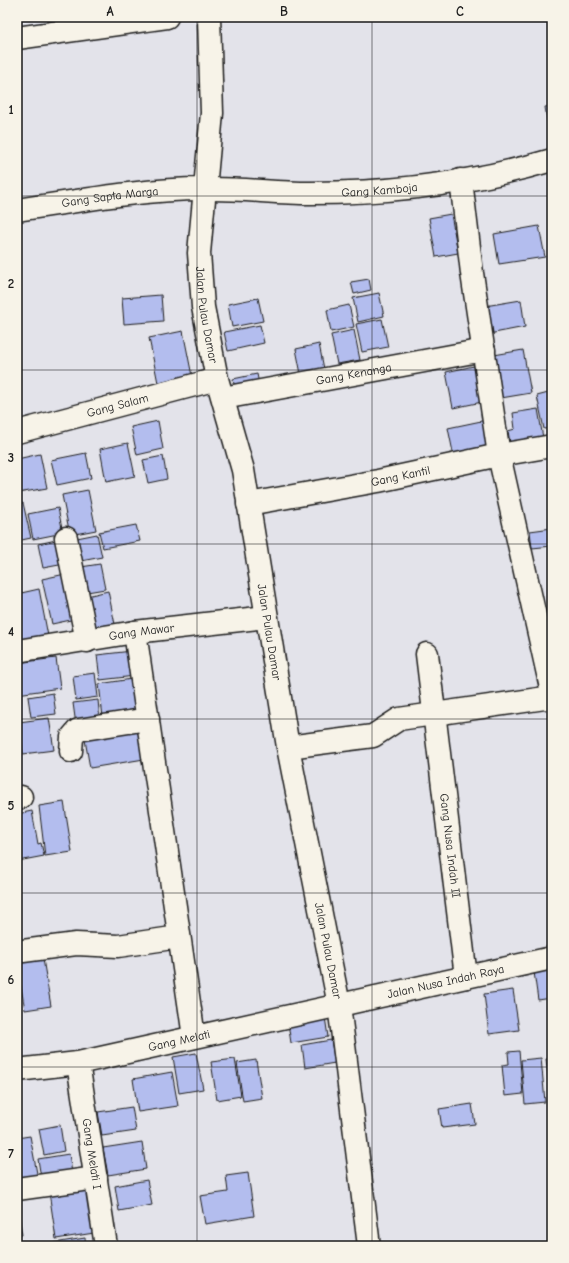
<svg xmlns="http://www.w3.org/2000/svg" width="569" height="1263" font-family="'Comic Neue',sans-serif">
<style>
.building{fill:#b3bdee;stroke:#1c1c1c}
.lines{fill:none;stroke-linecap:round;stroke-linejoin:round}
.minor-casing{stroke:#1c1c1c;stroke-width:25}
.tertiary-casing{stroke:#1c1c1c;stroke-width:25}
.minor{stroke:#f7f3e8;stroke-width:22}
.tertiary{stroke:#f7f3e8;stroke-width:22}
.grid{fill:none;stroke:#1c1c1c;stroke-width:1;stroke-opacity:0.55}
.labels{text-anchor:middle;stroke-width:3;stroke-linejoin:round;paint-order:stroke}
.street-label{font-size:12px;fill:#1c1c1c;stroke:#f7f3e8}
.neatline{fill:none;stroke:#1c1c1c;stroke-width:1.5}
.grid-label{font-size:13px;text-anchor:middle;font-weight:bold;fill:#1c1c1c}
</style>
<rect width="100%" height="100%" fill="#e3e3ea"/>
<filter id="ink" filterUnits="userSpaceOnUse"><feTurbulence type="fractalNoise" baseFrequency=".025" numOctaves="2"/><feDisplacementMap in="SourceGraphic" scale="8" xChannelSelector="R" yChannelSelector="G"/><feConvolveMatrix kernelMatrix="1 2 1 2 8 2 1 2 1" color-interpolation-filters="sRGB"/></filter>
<g filter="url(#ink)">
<!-- building -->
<path class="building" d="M552,78V102L548,79Z
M552,106V142L551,143L545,107Z
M451,214L458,253L436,257L429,218Z
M539,226L545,257L499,264L494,234Z
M369,279L371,290L354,294L351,282Z
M379,293L384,316L358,322L353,298Z
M161,295L163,321L124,324L122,298Z
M258,298L263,321L232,327L228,304Z
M521,300L525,327L489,334L485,306Z
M349,305L354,327L331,332L327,310Z
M382,319L388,347L362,352L356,324Z
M260,325L264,343L228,351L224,332Z
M354,330L360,360L337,364L331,335Z
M183,331L193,381L159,388L149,338Z
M319,344L325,374L302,379L296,349Z
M523,350L531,393L501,398L494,355Z
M474,366L482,402L453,408L446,372Z
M257,374L260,389L236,394L233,379Z
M552,392V428L544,429L537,396Z
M538,409L544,444L511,449L508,431L515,429L513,413Z
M486,420L491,449L454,457L448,428Z
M158,421L163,449L137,455L131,427Z
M128,443L135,476L106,482L100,449Z
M86,453L91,478L57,485L51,460Z
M40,454L47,488L18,493L17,459Z
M163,456L167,479L148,483L143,460Z
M88,490L96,530L70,535L62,495Z
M23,503L31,538L17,541V504Z
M58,508L63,533L33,539L28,514Z
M136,525L140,541L103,548L99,532Z
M552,528V546L532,548L530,531Z
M97,534L102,557L81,561L77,538Z
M65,538L70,563L43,568L38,544Z
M100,564L105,589L87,592L81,567Z
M70,573L80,618L52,624L42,579Z
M39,589L48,636L17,643V594Z
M108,591L116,629L95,633L87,596Z
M132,651L135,676L100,680L97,655Z
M56,658L60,688L17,694V663Z
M95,673L98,697L76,700L73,676Z
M132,679L136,712L103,717L99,684Z
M53,693L56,714L31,717L28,697Z
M98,700L100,721L76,725L73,703Z
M49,718L54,750L23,754L19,722Z
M139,726L144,759L90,768L84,734Z
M64,802L72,852L45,856L39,806Z
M32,811L38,844L41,843L44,856L18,861L17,814Z
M43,959L51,1006L25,1010L17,964Z
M552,969V998L538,1000L534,972Z
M513,990L519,1030L489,1034L484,994Z
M325,1017L328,1037L291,1043L288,1023Z
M331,1040L335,1063L305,1068L302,1045Z
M519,1051L523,1094L505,1096L502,1065L509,1064L508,1052Z
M196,1053L203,1089L179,1093L173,1057Z
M541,1058L545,1102L525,1104L521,1060Z
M235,1059L241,1096L217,1100L211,1062Z
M546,1059H552V1095H550Z
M256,1060L262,1098L243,1101L237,1063Z
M172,1072L178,1106L138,1112L133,1079Z
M472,1104L475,1124L442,1128L439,1109Z
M132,1107L136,1131L102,1136L98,1112Z
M60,1125L64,1151L44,1155L39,1129Z
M30,1136L38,1179L17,1183V1138Z
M142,1142L146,1169L108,1175L103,1148Z
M69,1154L73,1179L42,1184L38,1159Z
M248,1173L254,1216L205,1224L200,1196L228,1192L226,1176Z
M147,1180L152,1205L119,1211L115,1186Z
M86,1186L94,1233L56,1239L49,1192Z
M17,1201L22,1235H17Z
M85,1238L86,1246H54V1243Z"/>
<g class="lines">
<defs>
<g id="minor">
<path d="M17,38L167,17"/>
<path d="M461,180L472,273L499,455L552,692"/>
<path id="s1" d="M17,210C79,201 141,189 204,189C239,188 274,193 310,193C391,193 474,183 552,160"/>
<path id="s2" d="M223,398L484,350"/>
<path id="s3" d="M17,432L217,379"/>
<path id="s4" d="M248,504L378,481L499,455L552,446"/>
<path d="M66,538L87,641"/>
<path d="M135,632L194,1037"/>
<path id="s5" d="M17,651L135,632L266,617"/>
<path id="s6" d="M427,654L466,977"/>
<path d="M288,747L373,736L399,719L552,697"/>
<path d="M71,751L72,737L78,730L148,719"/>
<path d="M17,798L21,797"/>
<path d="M23,951L76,944L118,946L179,937"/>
<path id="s7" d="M78,1063L106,1246"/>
<path id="s8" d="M17,1070L78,1063L552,958"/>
<path d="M17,1189L96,1178"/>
</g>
<g id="tertiary">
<path id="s9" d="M209,17L212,113L199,253L203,307L217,379L243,470L288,747L339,1005L369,1246"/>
</g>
</defs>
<!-- minor casing -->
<use href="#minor" class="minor-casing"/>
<!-- tertiary casing -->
<use href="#tertiary" class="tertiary-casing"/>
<!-- minor -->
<use href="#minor" class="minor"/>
<!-- tertiary -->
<use href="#tertiary" class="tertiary"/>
</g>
</g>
<!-- grid -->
<path class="grid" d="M197,17V1246M372,17V1246M17,196H552M17,370H552M17,544H552M17,719H552M17,893H552M17,1067H552"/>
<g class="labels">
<!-- street labels -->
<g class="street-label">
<text dy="4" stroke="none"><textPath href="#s1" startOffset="364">Gang Kamboja</textPath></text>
<text dy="4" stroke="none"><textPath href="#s1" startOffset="94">Gang Sapta Marga</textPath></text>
<text dy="4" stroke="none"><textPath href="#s9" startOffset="299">Jalan Pulau Damar</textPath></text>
<text dy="4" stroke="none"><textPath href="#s2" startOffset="133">Gang Kenanga</textPath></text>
<text dy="4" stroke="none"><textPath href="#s3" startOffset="104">Gang Salam</textPath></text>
<text dy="4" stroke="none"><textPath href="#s4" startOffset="155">Gang Kantil</textPath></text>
<text dy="4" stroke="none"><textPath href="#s9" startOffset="623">Jalan Pulau Damar</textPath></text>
<text dy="4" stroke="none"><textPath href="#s5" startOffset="126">Gang Mawar</textPath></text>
<text dy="4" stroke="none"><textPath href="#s6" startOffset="193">Gang Nusa Indah II</textPath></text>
<text dy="4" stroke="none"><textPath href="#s9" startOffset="947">Jalan Pulau Damar</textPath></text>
<text dy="4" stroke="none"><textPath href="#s8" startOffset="438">Jalan Nusa Indah Raya</textPath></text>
<text dy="4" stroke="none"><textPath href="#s8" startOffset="165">Gang Melati</textPath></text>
<text dy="4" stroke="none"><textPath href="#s7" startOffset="92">Gang Melati I</textPath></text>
</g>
</g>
<!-- margin -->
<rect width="569" height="1263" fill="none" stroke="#f7f3e8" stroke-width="44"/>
<rect x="22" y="22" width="525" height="1219" class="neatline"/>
<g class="grid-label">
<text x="110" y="16">A</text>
<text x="284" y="16">B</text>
<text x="460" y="16">C</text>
<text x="11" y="114">1</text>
<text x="11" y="288">2</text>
<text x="11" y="462">3</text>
<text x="11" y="636">4</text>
<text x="11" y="810">5</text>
<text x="11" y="984">6</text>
<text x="11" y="1158">7</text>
</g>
</svg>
